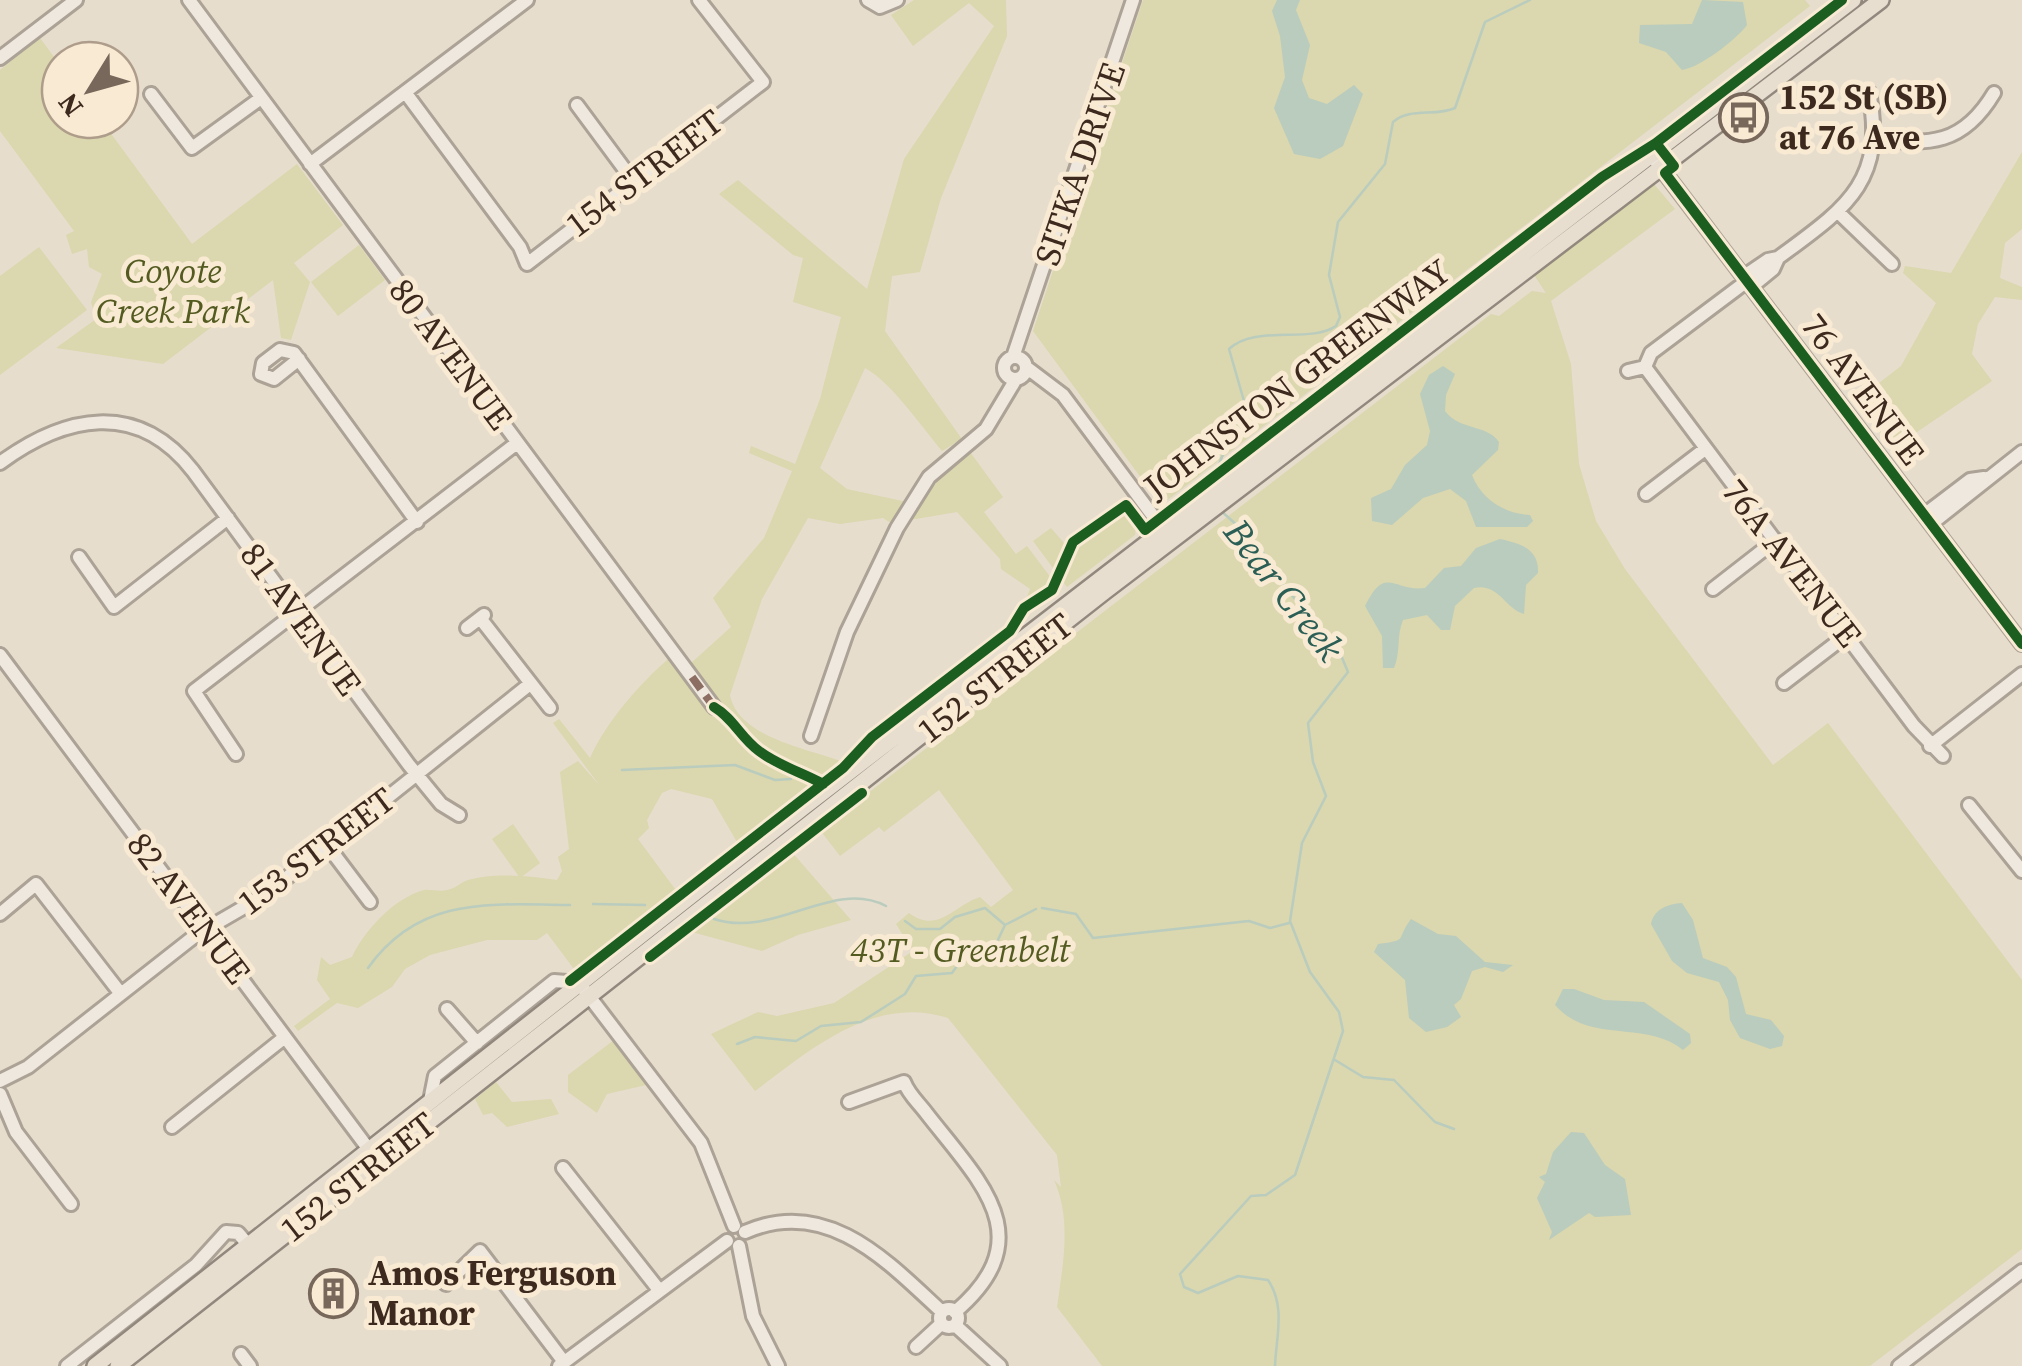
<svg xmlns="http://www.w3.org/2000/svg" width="2022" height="1366" font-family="'Source Serif 4',serif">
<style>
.green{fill:#dbd7ae}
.water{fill:#b9ccbe}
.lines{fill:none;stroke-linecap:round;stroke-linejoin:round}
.stream{stroke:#b9ccbe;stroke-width:2.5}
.minor-casing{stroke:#aca296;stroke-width:18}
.major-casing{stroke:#92887d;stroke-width:20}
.minor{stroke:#efe8df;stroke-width:12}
.major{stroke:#e7ded0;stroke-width:15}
.quiet{stroke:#8d6e63;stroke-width:8;stroke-dasharray:15 8;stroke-linecap:butt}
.cycleway-casing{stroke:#f9ead3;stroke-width:16}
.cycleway{stroke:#1b5e20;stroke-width:10}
.labels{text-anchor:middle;stroke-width:10;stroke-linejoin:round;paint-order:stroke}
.poi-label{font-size:35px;font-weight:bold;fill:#3d291d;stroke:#f9ead3;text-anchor:start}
.street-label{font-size:35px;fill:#3d291d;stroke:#f9ead3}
.park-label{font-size:35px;font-style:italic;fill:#535b21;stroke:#f9ead3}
.water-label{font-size:38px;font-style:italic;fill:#2b5e55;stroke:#f9ead3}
</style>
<rect width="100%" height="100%" fill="#e7ddcd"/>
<!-- green -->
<path class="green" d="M914,0H1006L1007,36L941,198L920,272L892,276L885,331L962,439L942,451C921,426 892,383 865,368L820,468L847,489L907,502L894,525L883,518L840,524L808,518L762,599L730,695C738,737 806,748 841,761L825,778L737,842L712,799L671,789L662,793L647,820L649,828L638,839L678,893L577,973L547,933L537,940H487L430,955L405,969L392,987L358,1008L337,1003L298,1031L294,1026L330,999L317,980L321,957L330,965L352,957C364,931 394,898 424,890C431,889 440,892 447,890C455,889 461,882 468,880C494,872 532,876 557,880L562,871L558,857L569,849L560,772L578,761L600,786L553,723L559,719L590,758C607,720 645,677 678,651L690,664L731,627L713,598L764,538L792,471L749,453L751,446L795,464L820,399L841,317L793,302L803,258L793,255L719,194L738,180L867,289L904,159L994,26L969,3L913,46L891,15Z
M1143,0H1805L1810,6L1161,505L1033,331Z
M40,38L60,65V120H101L192,244L297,164L343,225L294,263L310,282L291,340L281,338L273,280L163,364L56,348L96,319L91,302L102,274L89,267L87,249L72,254L66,235L74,231L0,131V70Z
M2022,152V229L2005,243L2000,278L2022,287V300L1995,297L1978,324L1972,354L1992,381L1892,449L1857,400L1901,366L1936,303L1903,273L1905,266L1951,273Z
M1654,184L1675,209L1551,301L1571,364L1579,464L1596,521L1625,569L1773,765L1828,723L2022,980V1249L1870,1366H1102L1057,1307C1063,1265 1072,1220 1054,1180L1061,1187L1057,1155L948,1018C875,994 811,1049 755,1091L711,1034L758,1012L777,1016L834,1003L913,951L896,924L909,913C938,935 956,904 980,897L991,907L1013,890L939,790L884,832L879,827L840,856L820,830L1491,314L1499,316L1532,291L1546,293L1534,275Z
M359,245L385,280L338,316L311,282Z
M39,247L87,310L0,375V276Z
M970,452L1003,497L984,512L1016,554L1027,546L1061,591L1027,613L1014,631L1030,589L1001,569L1000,559L957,512L910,520L935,480Z
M1116,503L1136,526L1135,535L1067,587L1033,541L1051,528L1064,543Z
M513,824L540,863L520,878L492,839Z
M791,851L851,920L798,935L762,951L688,931Z
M614,1040L646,1085L607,1094L597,1113L568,1092V1075Z
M496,1082L512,1102L551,1099L559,1114L507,1127L492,1113L483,1115L475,1099Z"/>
<!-- water -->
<path class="water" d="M1277,0H1300L1296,10L1310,45L1302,80L1309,98L1327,104L1354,85L1363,94L1343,146L1320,159L1294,154L1274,108L1285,77L1280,36L1272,11Z
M1702,0L1743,2L1747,25C1736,40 1699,68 1682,70L1666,52L1639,43L1640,25L1692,24Z
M1443,366L1455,374L1446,395L1445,411C1460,431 1487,424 1499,442L1498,450L1472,475C1481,499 1505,514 1530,515L1533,521L1527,527H1476L1466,501L1450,489L1423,498L1392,525L1372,521L1371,498L1391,489L1405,465L1427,445L1430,431L1420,394L1429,375Z
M1500,539C1522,544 1539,549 1538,573L1526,585L1524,614C1505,609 1499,583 1474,588L1455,606L1450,630H1441L1427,615L1403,620C1396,637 1401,651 1394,668H1383L1382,636L1365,606C1386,564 1393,592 1425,588L1444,568L1461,566L1476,548Z
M1682,903L1693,920L1703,958L1727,967L1736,977L1746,1014L1771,1020L1784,1036L1782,1046L1770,1049L1740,1038L1730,1020L1728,1000L1719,982L1687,973L1672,961L1651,924C1654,909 1668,904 1682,903Z
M1411,919L1438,934L1456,936L1485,962L1513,965L1503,972L1485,967L1472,971L1461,999L1454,1005L1461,1017L1447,1027L1426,1032L1409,1018L1405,980L1374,952L1378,944C1410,940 1395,940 1411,919Z
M1563,989H1574L1604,1000L1644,1002L1690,1034L1691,1043L1683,1050C1645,1019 1590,1045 1555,1005Z
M1571,1132L1584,1133L1605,1165L1625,1179L1631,1215L1595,1217L1589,1213L1549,1240L1552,1232L1537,1198L1545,1182L1539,1177L1546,1174L1553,1152Z"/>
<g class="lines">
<!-- stream -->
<path class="stream" d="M1209,490L1244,401L1229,349C1255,324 1310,344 1336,326L1340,317L1329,275L1338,222L1385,164L1393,122C1410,107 1435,117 1455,108L1485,22L1530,0
M1220,510L1258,544L1280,581L1340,653L1348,672L1308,723L1313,762L1326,796L1302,843L1290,921L1310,972L1339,1012L1343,1031L1295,1175L1266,1195L1251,1196L1180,1274L1184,1287L1198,1293L1238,1276L1268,1280C1286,1306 1276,1338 1275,1366
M622,770L735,765L775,780L791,779
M593,904L645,905
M1042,908L1076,914L1093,938L1249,921L1270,928L1289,923
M714,919C774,939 833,878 886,906
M905,921L916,929H940L955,917L985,908L1005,925L1036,909
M368,968C419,896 489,904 570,905
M737,1044L755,1037L796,1041L821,1026L861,1022L905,994L916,976L952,973L962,959L996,944L1005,925
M1335,1060L1363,1077L1394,1080L1435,1122L1454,1129"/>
<defs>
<path id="minor" d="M189,0L714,707
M868,0L880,7L897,0
M0,58L76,0
M405,92L520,247L527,264L763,82L699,0
M151,94L192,148L261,98
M577,105L634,182
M1876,139C1930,145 1963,145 1994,93
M1655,160L2022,644
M310,164L527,0
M1839,213L1892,264
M1743,277L1768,260L1778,258C1844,209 1887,183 1869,92
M1751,287L1773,269L1778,258
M1013,357L1133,0
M1004 368a11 11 0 1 1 22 0a11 11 0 1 1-22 0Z
M299,359L274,379L261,374L263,363L280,350L294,353L417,522
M1026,367L1063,395L1168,536
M1645,367L1914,726L1943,756
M1645,367L1651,353L1747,281
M1628,371L1645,367
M0,463C64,416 137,399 193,471L409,765L441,804L459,815
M1646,494L1705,449
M1924,515L1970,480L1984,478
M1931,524L2022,452
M79,557L114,607L228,518
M1713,589L1776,540
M480,618L550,708
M467,628L484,615
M0,655L373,1155
M1784,683L1848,634
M811,736L847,632L897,528L929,477L986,429L1016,379
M1930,746L2022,674
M236,754L194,691L517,443
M1969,805L2022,871
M327,845L370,902
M0,914L36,884L121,994
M447,1009L477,1043
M0,1081L28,1067L196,935L265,895L530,684
M0,1094L16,1132L71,1204
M430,1101L435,1076L554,981L579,983L701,1143L734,1226
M849,1102L904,1082C909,1095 919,1103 927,1114C981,1183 1042,1238 955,1312
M172,1127L285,1037
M563,1168L659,1290
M745,1232C827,1196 887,1261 942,1312
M739,1246L753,1316L778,1366
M446,1284L480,1251L564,1362
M940 1318a9 9 0 1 1 18 0a9 9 0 1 1-18 0Z
M955,1325L1000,1366
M916,1347L941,1324
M241,1354L250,1366
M67,1366L196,1265L226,1232L238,1233L252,1249
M559,1366L727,1241
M1899,1366L2022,1271"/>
<path id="major" d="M95,1366L804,807L1853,0
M118,1366L1104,592L1881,0"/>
</defs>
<!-- minor casing -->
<use href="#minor" class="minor-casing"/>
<!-- major casing -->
<use href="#major" class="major-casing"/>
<!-- minor -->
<use href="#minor" class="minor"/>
<!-- major -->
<use href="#major" class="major"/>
<!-- quiet -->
<path class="quiet" d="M692,677L714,707"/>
<defs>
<path id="cycleway" d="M1656,143L1674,166L1665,173L2022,644
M714,707C733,718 741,738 759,751C779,766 801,772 823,784
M650,957L862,793
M570,981L843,768L872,737L1010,631L1024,608L1052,590L1073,542L1126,505L1145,530L1602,177L1656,143L1842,0"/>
</defs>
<!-- cycleway casing -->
<use href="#cycleway" class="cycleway-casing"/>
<!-- cycleway -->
<use href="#cycleway" class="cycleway"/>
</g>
<!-- icons -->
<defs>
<symbol id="bus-ring" viewBox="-11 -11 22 22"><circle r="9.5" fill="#f9ead3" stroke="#78685b" stroke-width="1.5"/><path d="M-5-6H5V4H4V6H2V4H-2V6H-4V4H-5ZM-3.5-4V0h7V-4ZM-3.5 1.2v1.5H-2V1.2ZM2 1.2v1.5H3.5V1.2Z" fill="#78685b"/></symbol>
<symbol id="building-ring" viewBox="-11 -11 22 22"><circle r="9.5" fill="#f9ead3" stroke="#78685b" stroke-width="1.5"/><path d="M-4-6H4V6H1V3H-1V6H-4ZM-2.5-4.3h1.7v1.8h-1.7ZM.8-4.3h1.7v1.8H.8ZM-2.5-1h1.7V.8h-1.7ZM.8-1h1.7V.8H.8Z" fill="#78685b"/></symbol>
</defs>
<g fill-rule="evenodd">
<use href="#bus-ring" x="1716" y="90" width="55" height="55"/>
<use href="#building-ring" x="306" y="1266" width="55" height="55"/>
</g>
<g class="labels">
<!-- poi labels -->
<g class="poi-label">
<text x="1779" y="109">152 St (SB)<tspan x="1779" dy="40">at 76 Ave</tspan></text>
<text x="368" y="1285">Amos Ferguson<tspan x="368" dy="40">Manor</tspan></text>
</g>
<!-- street labels -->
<g class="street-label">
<text transform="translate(1080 164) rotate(-71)" y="12">SITKA DRIVE</text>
<text transform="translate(644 173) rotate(-37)" y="12">154 STREET</text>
<text transform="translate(451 354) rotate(53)" y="12">80 AVENUE</text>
<text transform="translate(1297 379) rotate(-37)" y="12">JOHNSTON GREENWAY</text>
<text transform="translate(1863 389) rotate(53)" y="12">76 AVENUE</text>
<text transform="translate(1792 563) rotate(52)" y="12">76A AVENUE</text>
<text transform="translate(301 619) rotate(54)" y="12">81 AVENUE</text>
<text transform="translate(995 678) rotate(-38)" y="12">152 STREET</text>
<text transform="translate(316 851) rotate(-37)" y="12">153 STREET</text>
<text transform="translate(189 908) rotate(53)" y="12">82 AVENUE</text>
<text transform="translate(358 1177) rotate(-38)" y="12">152 STREET</text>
</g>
<!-- park labels -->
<g class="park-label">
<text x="173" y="283">Coyote<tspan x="173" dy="40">Creek Park</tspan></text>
<text x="960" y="962">43T - Greenbelt</text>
</g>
<!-- water labels -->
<g class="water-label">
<text transform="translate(1284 590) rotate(52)" y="13">Bear Creek</text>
</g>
</g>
<!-- north arrow -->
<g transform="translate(90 90) rotate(233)"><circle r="48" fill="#f9ead3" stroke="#ae9d8a" stroke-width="2.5"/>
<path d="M0-8L18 38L0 25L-18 38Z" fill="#78685b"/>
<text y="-15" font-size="28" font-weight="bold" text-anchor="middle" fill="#3d291d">N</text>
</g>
</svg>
